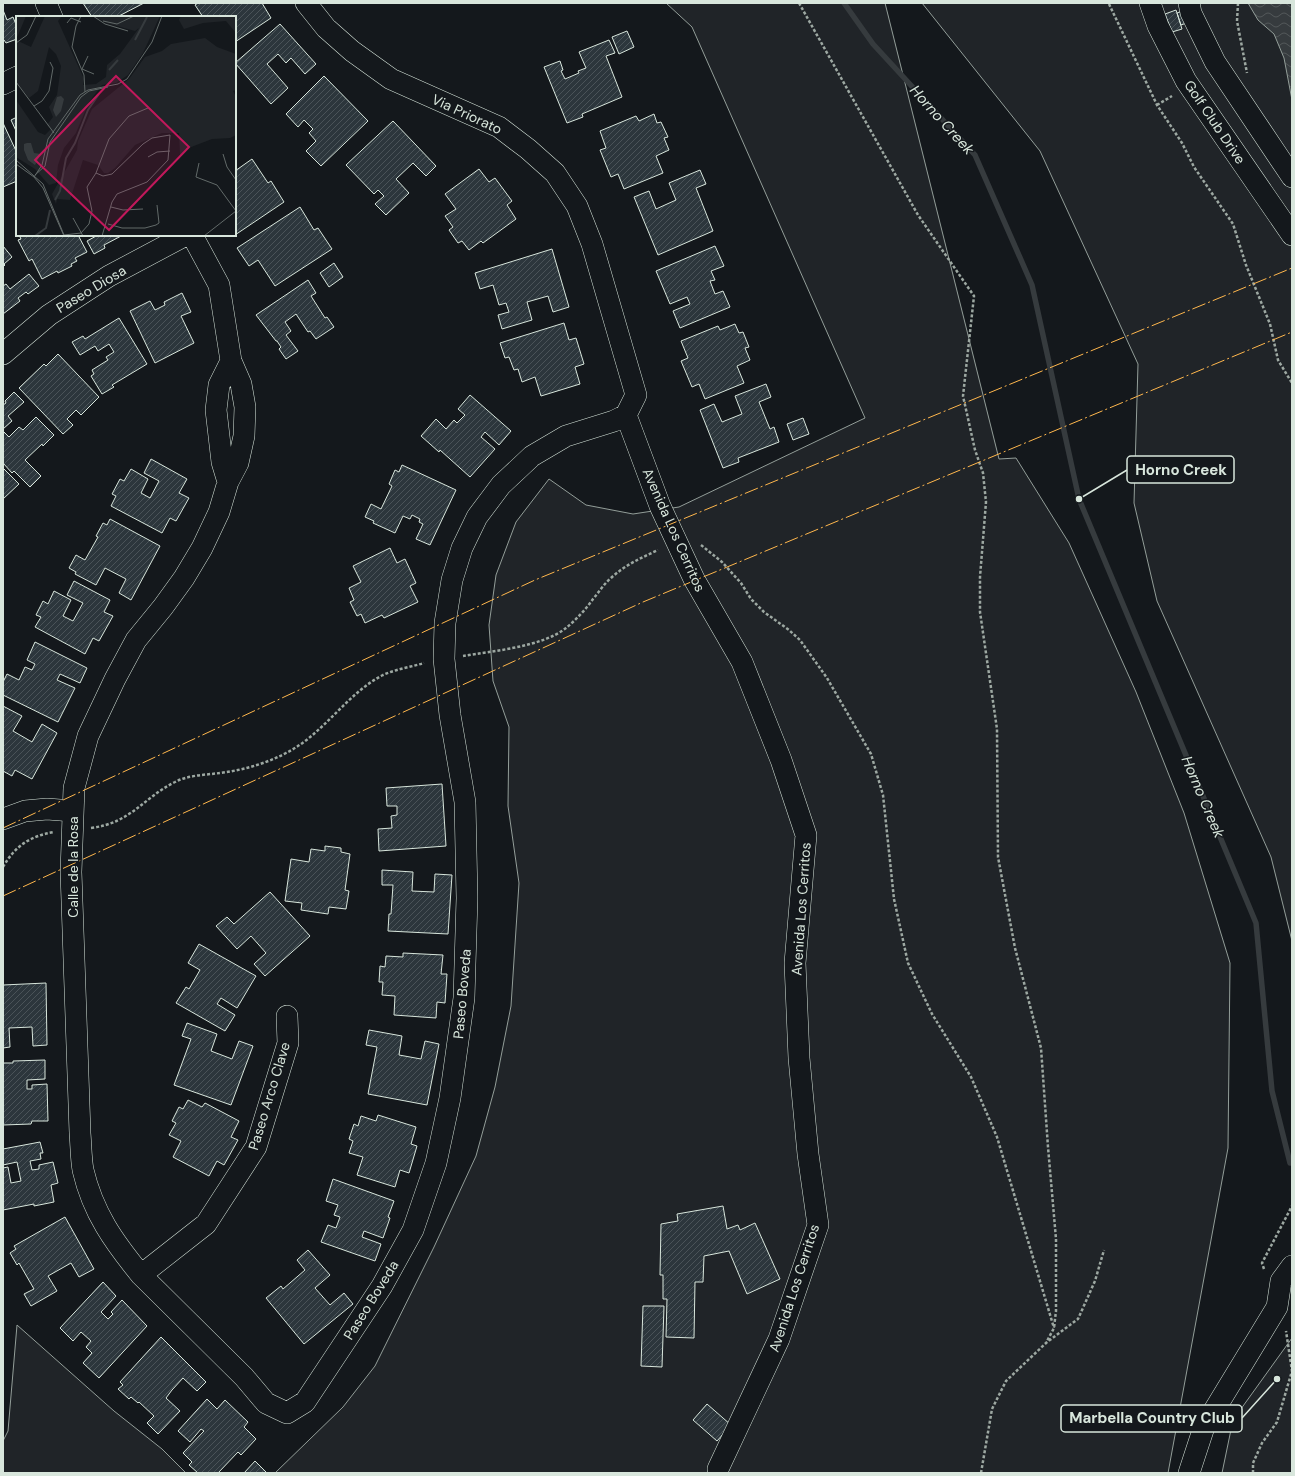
<svg xmlns="http://www.w3.org/2000/svg" width="1295" height="1476" font-family="'DM Sans',sans-serif">
<style>
.green{fill:#202428;stroke:#939e99}
.water{fill:url(#water-waves);stroke:#939e99}
.lines{fill:none;stroke-linecap:round;stroke-linejoin:round}
.stream{stroke:#363b3e;stroke-width:5.5}
.building{fill:url(#building-hatch);stroke:#d8e6dc}
.minor-casing{stroke:#d8e6dc;stroke-width:22}
.path{stroke:#9da8a2;stroke-width:2.5;stroke-dasharray:3 2;stroke-linecap:butt}
.minor{stroke:#14181c;stroke-width:21}
.power{stroke:#ffb74d;stroke-width:1;stroke-dasharray:14 3 2 3;stroke-linecap:butt}
.labels{text-anchor:middle;stroke-width:3;stroke-linejoin:round;paint-order:stroke}
.street-label{font-size:14px;fill:#d8e6dc;stroke:#14181c}
.water-label{font-size:15px;font-style:italic;fill:#d8e6dc;stroke:#14181c}
.inset-river{fill:none;stroke:#363b3e;stroke-width:2}
.inset-road{fill:none;stroke:#626a69;stroke-width:1}
.view{fill:#c2185b;fill-opacity:0.15;stroke:#c2185b;stroke-width:2}
.inset-edge{fill:none;stroke:#d8e6dc;stroke-width:2}
.leader{fill:none;stroke:#d8e6dc;stroke-width:1.5}
.callout-dot{fill:#d8e6dc;stroke:#14181c;stroke-width:1.5}
.callout{fill:#14181c;stroke:#d8e6dc;stroke-width:1.5}
.callout-label{font-size:15px;text-anchor:middle;font-weight:bold;fill:#d8e6dc}
</style>
<defs>
<pattern id="water-waves" width="16" height="10" patternUnits="userSpaceOnUse"><rect width="16" height="10" fill="#363b3e"/><path d="M0 5q4-4 8 0t8 0" fill="none" stroke="#525759"/></pattern>
<pattern id="building-hatch" width="6" height="6" patternUnits="userSpaceOnUse"><rect width="6" height="6" fill="#2c363c"/><path d="M-1 1l2-2M0 6l6-6M5 7l2-2" fill="none" stroke="#4a5358"/></pattern>
</defs>
<rect width="100%" height="100%" fill="#14181c"/>
<!-- green -->
<path class="green" d="M666,3H885L999,459L1016,458L1069,543L1136,692L1184,813L1230,963L1228,1148L1168,1473H275L343,1407L375,1366L434,1247L476,1156L495,1087L511,1006L519,883L508,806L509,727L493,681L489,625L496,575L516,522L549,479L586,505L633,514L679,507L865,418L692,27Z
M922,3H1292V941L1271,857L1157,601L1134,503L1138,364L1040,151Z
M17,1325L114,1411L162,1449L186,1473H3V1441L8,1431Z
M1292,1338V1473H1222L1233,1420Z"/>
<!-- water -->
<path class="water" d="M1248,3H1292V100L1284,58L1274,34L1258,20Z"/>
<g class="lines">
<!-- stream -->
<path class="stream" d="M844,3L873,44L975,155L1032,285L1079,499L1256,923L1272,1091L1290,1163"/>
</g>
<!-- building -->
<path class="building" d="M83,3H144L117,17H92Z
M198,3H262L271,18L235,42V17H203L195,5Z
M1190,8L1194,20L1181,25L1177,13Z
M3,10L7,20L13,17L17,27V39L6,43L4,40L3,41Z
M1176,10L1182,29L1172,32L1165,14Z
M280,24L316,64L305,74L291,58L286,63L278,54L267,64L288,88L271,104L235,63Z
M627,31L634,47L619,54L612,37Z
M609,40L615,53L606,56L622,97L582,114L583,117L567,123L544,67L560,61L563,70L561,71L565,79L579,73L578,71L586,68L579,52Z
M324,76L368,121L321,166L306,151L316,141L309,133L313,129L304,120L298,127L286,114Z
M654,114L657,123L661,122L668,137L664,138L669,150L656,156L663,173L624,189L618,174L611,177L600,150L606,148L600,131L636,116L639,121Z
M17,117V133L11,120Z
M393,121L436,166L426,176L413,163L396,179L409,193L386,215L375,204L384,196L378,190L374,194L346,165Z
M3,123L17,153V181L3,187Z
M252,159L268,183L271,181L284,202L235,235V171Z
M479,169L489,182L495,178L512,201L507,205L516,219L483,243L481,241L469,250L462,241L458,243L449,230L453,227L445,216L456,209L445,194Z
M700,170L706,184L696,188L713,231L658,255L634,197L649,191L656,209L676,200L669,183Z
M300,207L314,230L318,228L332,249L275,286L258,260L249,266L237,248Z
M19,235H78L87,252L75,258L77,261L71,264L72,266L58,273L57,271L42,279L32,259L29,261L18,240L21,239Z
M98,235H123L104,245L105,248L94,254L87,241Z
M3,246L12,257L4,264L5,265L3,267Z
M715,246L724,266L711,271L715,280L710,281L715,294L723,291L730,307L680,328L673,311L690,304L687,297L670,304L656,271Z
M552,249L569,307L553,312L548,296L527,302L532,320L502,329L498,315L509,312L506,303L499,305L493,285L480,289L475,273Z
M334,263L343,277L329,287L320,273Z
M29,274L39,286L28,294L26,292L18,298L20,301L3,314V286L6,284L10,289Z
M308,280L316,293L311,296L325,318L327,317L334,327L316,339L310,331L308,332L296,314L285,322L291,331L286,335L298,351L286,359L279,349L281,347L277,341H276L256,315Z
M182,293L191,312L181,316L194,343L155,363L130,311L150,301L155,310L165,305L164,302Z
M119,318L147,364L112,385L114,387L102,394L91,376L94,374L92,370L108,360L106,357L114,352L109,344L98,351L95,346L80,355L72,342L83,336L85,339Z
M564,323L569,340L576,338L584,364L575,367L580,384L541,396L535,377L522,382L518,369L514,370L509,357L505,358L500,343Z
M735,324L739,333L743,332L749,347L745,348L750,360L737,366L744,383L705,399L699,384L692,387L681,361L688,358L681,341L718,326L720,330Z
M58,354L99,397L81,415L76,410L67,419L73,425L63,434L19,388L44,364L46,366Z
M766,384L771,397L759,402L770,429L774,427L779,442L738,458L739,462L723,468L700,410L714,404L722,422L742,414L735,396Z
M14,392L24,402L8,416L12,421L3,429V405L6,403L5,401Z
M470,395L511,431L499,445L485,432L481,437L495,449L470,477L440,450L439,452L421,436L436,419L446,429L454,420L457,423L465,415L458,409Z
M36,417L54,435L43,446L42,444L25,460L41,476L30,487L14,471L12,473L3,463V431L9,437L19,427L23,430Z
M803,418L809,434L793,440L787,424Z
M151,459L187,479L179,493L189,498L176,521L170,518L162,533L111,506L116,496L112,494L120,479L124,481L131,469L148,479L141,493L150,498L159,481L144,473Z
M402,465L456,490L430,545L416,539L423,524L419,522L420,519L412,515L410,519L403,516L395,533L373,523L374,521L365,517L371,504L381,509L392,486L389,484L395,470L399,472Z
M3,468L19,484L3,499Z
M110,519L160,546L131,600L119,593L126,579L105,568L96,585L75,574L76,572L69,568L76,555L85,560L98,537L96,536L103,523L107,525Z
M390,548L397,563L405,559L416,583L410,586L418,602L384,618L382,615L365,623L361,614L357,616L350,602L354,600L349,588L361,582L353,566Z
M74,581L110,600L104,612L113,616L99,641L93,638L85,654L35,627L41,617L36,615L43,601L48,604L54,591L71,600L63,616L73,621L83,603L67,595Z
M35,642L87,668L80,683L60,674L57,680L75,688L58,722L3,695V682L7,674L19,680L25,667L32,670L35,664L27,660Z
M3,706L22,716L13,731L32,742L42,724L57,733L32,779L15,770L12,776L3,771Z
M442,784L446,846L379,851L378,829L392,828L391,816L397,815V806H387L386,788Z
M325,846L341,848V852L350,854L345,890L349,891L346,909L329,907L328,914L301,910L302,903L285,901L291,859L309,862L311,849L325,851Z
M382,870L413,872L412,891L434,892L435,874L452,875L448,934L388,931L389,914H391L393,885H382Z
M270,892L310,936L265,976L254,964L266,953L251,936L237,949L216,926L227,917L234,924Z
M199,944L256,976L237,1008L221,998L217,1004L235,1015L225,1031L176,1003L186,987L189,989L200,970L188,963Z
M403,953L443,955L441,974H447L445,1003L437,1002L436,1018L394,1015L395,996L382,995L383,982H379L380,966L385,967L386,956L403,957Z
M46,983L47,1045L33,1046L32,1027L9,1028L10,1047L3,1048V985Z
M187,1023L217,1034L211,1051L232,1059L239,1041L253,1046L231,1105L174,1085L191,1039L182,1036Z
M369,1030L402,1036L399,1055L421,1059L425,1041L439,1044L427,1105L368,1094L377,1047L366,1045Z
M45,1060V1079L27,1080V1089H32V1085L47,1084L48,1121H32L31,1124L3,1125V1063H13V1061Z
M188,1100L202,1107L205,1103L239,1121L231,1137L238,1140L224,1165L217,1161L209,1176L173,1157L181,1141L169,1135L176,1123L172,1121L179,1107L183,1109Z
M378,1115L416,1127L411,1144L417,1146L409,1173L400,1170L395,1187L357,1175L363,1157L349,1153L353,1141L349,1139L354,1124L358,1126L361,1116L376,1121Z
M40,1142L43,1153H40L41,1159L30,1161L32,1170L39,1169V1165L53,1162L58,1183L51,1185L54,1202L34,1206V1204L3,1210V1168L8,1167L11,1183L21,1181L17,1162L3,1165V1149Z
M333,1179L394,1201L388,1217L390,1218L383,1238L364,1231L362,1237L381,1244L375,1261L321,1242L328,1225L336,1228L340,1217L334,1215L338,1205L326,1201Z
M723,1206L727,1229L738,1225L740,1230L755,1223L780,1279L747,1294L729,1251L704,1256L703,1282H695L694,1338L666,1337L667,1299H663V1275H660L661,1224L678,1221L677,1214Z
M65,1217L94,1269L79,1277L71,1263L48,1276L57,1291L31,1306L24,1294L34,1289L19,1263L17,1265L10,1253L16,1249L14,1246Z
M308,1250L330,1275L315,1288L330,1305L344,1293L353,1304L304,1344L266,1298L281,1286L283,1289L305,1270L297,1260Z
M103,1282L116,1296L101,1312L108,1319L113,1314L111,1312L122,1300L147,1326L99,1378L83,1363L92,1353L86,1347L91,1341L81,1332L73,1341L60,1328Z
M643,1306H664L662,1367L641,1366Z
M161,1337L206,1382L197,1391L183,1378L172,1390L166,1398L180,1411L158,1434L147,1423L154,1416L139,1402L138,1403L131,1397L129,1399L118,1389L123,1385L120,1382Z
M207,1399L217,1409L225,1400L248,1422L244,1427L256,1439L241,1455L238,1452L218,1473H198L189,1465L192,1462L183,1453L204,1431L201,1429L190,1442L178,1431Z
M707,1404L731,1425L717,1441L693,1420Z
M255,1461L267,1473H244Z"/>
<g class="lines">
<defs>
<path id="minor" d="M46,3L52,17
M306,3L326,28L352,51L391,79L499,127L528,149L555,173L577,206L592,244L636,395L626,415
M1150,3L1158,26L1186,81L1292,235
M1189,3L1191,13L1215,62L1292,177
M3,84L17,77
M192,235L219,285L231,361L241,384L245,407L244,436L238,463L228,482L219,512L202,548L184,578L163,607L136,640L115,679L88,736L74,788L71,872L80,1133C81,1145 81,1159 83,1170C93,1213 114,1242 141,1275L244,1377L266,1403L287,1413L305,1402L382,1286L413,1230L436,1163L450,1098L464,998L467,898L465,802L450,715L444,659L445,623L452,580L462,548L477,517L501,485L532,456L566,436L614,421L626,415
M3,354L49,315L109,276L186,235
M626,415L660,506L694,579L742,662L781,760L806,835L795,963L799,1058L808,1154L818,1225L779,1339L718,1469
M228,482L222,462L216,410L219,385L231,361
M3,819L25,811L47,809L73,811
M141,1275L206,1224L256,1147L288,1043L287,1016
M1189,1473L1204,1427L1277,1307L1281,1281L1292,1266"/>
</defs>
<!-- minor casing -->
<use href="#minor" class="minor-casing"/>
<!-- path -->
<path class="path" d="M799,3L918,215L974,296L963,396L975,450L983,473L986,502L980,577V612L997,729L998,857L1015,948L1041,1048L1048,1147L1056,1239V1311L1054,1328L1046,1343
M1238,3L1237,21L1247,73
M1109,4L1157,105L1182,143L1194,167L1233,224L1246,265L1270,324L1278,360L1292,383
M1157,105L1172,96
M701,545L722,562L741,583L751,599L764,612L789,630L800,640L827,678L871,754L883,795L894,899L908,963L932,1014L971,1077L997,1137L1054,1328
M463,656C492,651 542,647 566,628C576,620 586,609 593,599C599,592 604,584 611,578C625,565 641,558 658,550
M91,828C131,823 143,798 175,782C188,775 205,775 220,773C243,770 265,764 286,753C324,734 346,694 383,675C396,669 411,667 424,663
M3,867C15,846 30,836 54,832
M1264,1269L1262,1263L1292,1206
M981,1473L992,1409L1006,1381L1046,1343L1078,1319L1095,1281L1104,1250
M1253,1473V1463L1262,1443L1277,1422L1292,1371L1286,1331"/>
<!-- minor -->
<use href="#minor" class="minor"/>
<!-- power -->
<path class="power" d="M3,828L535,580L1292,268
M3,896L643,602L1292,332"/>
</g>
<g class="labels">
<!-- street labels -->
<g class="street-label">
<text transform="translate(467 114) rotate(25)" y="5">Via Priorato</text>
<text transform="translate(1215 122) rotate(56)" y="5">Golf Club Drive</text>
<text transform="translate(91 289) rotate(-31)" y="5">Paseo Diosa</text>
<text transform="translate(674 530) rotate(66)" y="5">Avenida Los Cerritos</text>
<text transform="translate(73 867) rotate(-90)" y="5">Calle de la Rosa</text>
<text transform="translate(801 909) rotate(-86)" y="5">Avenida Los Cerritos</text>
<text transform="translate(462 994) rotate(-85)" y="5">Paseo Boveda</text>
<text transform="translate(269 1096) rotate(-73)" y="5">Paseo Arco Clave</text>
<text transform="translate(794 1288) rotate(-72)" y="5">Avenida Los Cerritos</text>
<text transform="translate(371 1300) rotate(-58)" y="5">Paseo Boveda</text>
</g>
<!-- water labels -->
<g class="water-label">
<text transform="translate(942 120) rotate(48)" y="5">Horno Creek</text>
<text transform="translate(1203 797) rotate(67)" y="5">Horno Creek</text>
</g>
</g>
<!-- overview -->
<g transform="translate(16 16)">
<rect width="220" height="220" fill="#14181c"/>
<path d="M0,0H10L0,24L15,31L29,0H46L42,5L68,63L67,69L80,68L90,61L91,49L104,38L123,12L119,15L90,7L78,0H144L127,37L112,59L100,67L86,69L73,86L60,117L48,132L42,149L40,167L33,169L19,153L0,141V84L22,116L29,119L35,113L31,109L37,101L33,91L41,79L45,50L40,38L33,31L22,75L13,82L0,66ZM165,0H220V17L210,5L187,7L168,13L163,4ZM189,22L201,31L220,38V74L217,75L220,81V119L214,122L196,123L170,133L164,139L163,117H146L119,129L99,152L92,157H88L82,149L67,144L54,184L41,183L40,188L36,178L61,134L62,125L76,93L113,63L129,41L146,35L155,28Z" fill="#202428"/>
<path d="M45,80L48,83L45,95L40,101L37,94L41,81ZM11,127H15L18,137L25,138L19,149L12,144L8,134V128Z" fill="#363b3e"/>
<path class="inset-river" d="M119,24L131,1M93,54L102,44M39,184L44,175L50,142L59,127L72,94L83,78M19,220L30,212L34,194"/>
<path class="inset-road" d="M65,0L60,10L56,31L68,59L69,76M77,0L89,8L112,15M87,5L101,8L118,0M51,7L55,2L65,6M0,27L11,19L20,0M72,40L66,53L78,58M0,66L38,117M18,90L26,85L33,75L37,52L34,46M207,138L211,151L220,164M132,141L141,136L154,135M0,144L27,168L48,219M183,147L180,161L201,169L220,195M0,148L18,161L27,172L48,220M80,157L87,160L96,158L127,128L136,122L154,119L152,144L131,166L101,178L96,186L86,220M19,159L29,150L34,126L65,81L73,75L92,71M18,161L26,149L32,123L64,79L72,74L102,68L111,63L136,26L146,0M95,191L107,194L127,193M57,202L67,220M92,208L106,212H129L140,209L143,207L141,189M48,219L65,217L73,208L76,195L71,171L80,157L93,123L113,100L132,92M188,220L220,195"/>
<path class="view" d="M100,60L173,131L93,214L19,144Z"/>
<rect width="220" height="220" class="inset-edge"/>
</g>
<!-- callouts -->
<path class="leader" d="M1079 499L1127 470M1277 1379L1242 1418"/>
<g class="callout-dot">
<circle cx="1079" cy="499" r="4"/>
<circle cx="1277" cy="1379" r="4"/>
</g>
<g class="callout">
<rect x="1127" y="456" width="107" height="27" rx="4"/>
<rect x="1061" y="1405" width="181" height="27" rx="4"/>
</g>
<g class="callout-label">
<text x="1181" y="475">Horno Creek</text>
<text x="1152" y="1423">Marbella Country Club</text>
</g>
<!-- border -->
<rect width="1295" height="1476" fill="none" stroke="#d8e6dc" stroke-width="8"/>
</svg>
